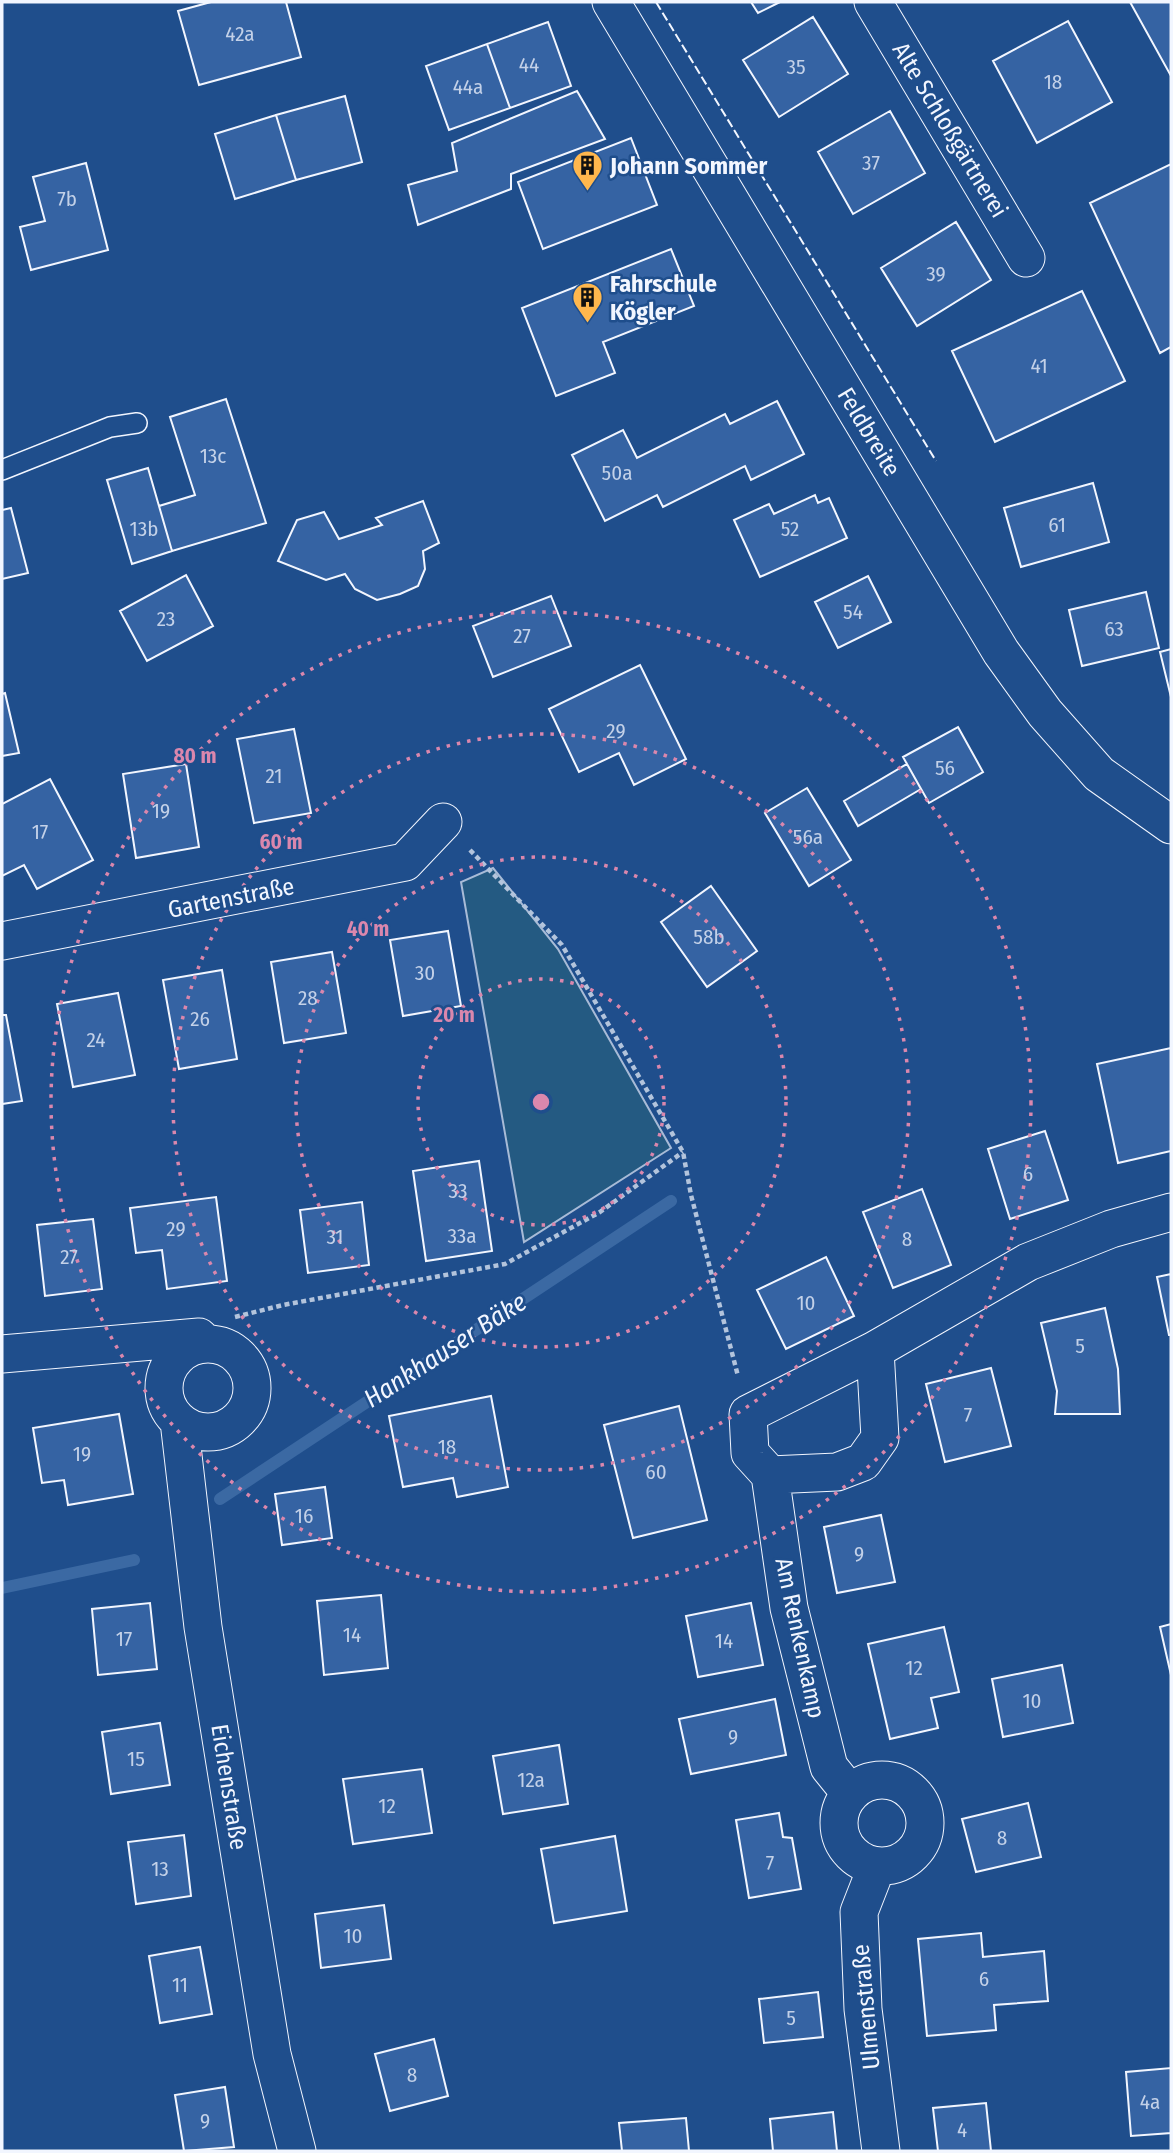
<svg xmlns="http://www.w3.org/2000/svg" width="1173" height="2153" font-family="'Fira Sans Condensed',sans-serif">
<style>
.green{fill:#245a82;stroke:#a8bbd7;stroke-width:2}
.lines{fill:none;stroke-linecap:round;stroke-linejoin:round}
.stream{stroke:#3b69a3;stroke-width:12}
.building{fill:#3563a3;stroke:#f2f6ff;stroke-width:2}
.service-casing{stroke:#f2f6ff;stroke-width:22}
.minor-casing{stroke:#f2f6ff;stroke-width:39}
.path{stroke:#b3c4dc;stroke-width:4.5;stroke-dasharray:5 3.5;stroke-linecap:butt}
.service{stroke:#1f4e8c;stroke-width:19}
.minor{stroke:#1f4e8c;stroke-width:37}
.fence{stroke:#f2f6ff;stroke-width:2;stroke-dasharray:9 3.5;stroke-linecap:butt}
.ring{fill:none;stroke:#da87ad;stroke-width:3.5;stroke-dasharray:3.5 7}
.labels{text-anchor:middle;stroke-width:5;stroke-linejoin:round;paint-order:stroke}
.number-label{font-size:21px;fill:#c3d1e8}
.street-label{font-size:24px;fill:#f2f6ff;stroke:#1f4e8c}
.poi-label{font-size:24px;font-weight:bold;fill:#f2f6ff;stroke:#1f4e8c;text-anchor:start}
.water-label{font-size:26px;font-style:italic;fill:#f2f6ff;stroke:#1f4e8c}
.centre{fill:#da87ad;stroke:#1f4e8c;stroke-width:3.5}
.ring-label{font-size:21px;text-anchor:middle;font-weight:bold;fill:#da87ad;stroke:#1f4e8c;stroke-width:5;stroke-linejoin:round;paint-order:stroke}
</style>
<rect width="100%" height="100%" fill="#1f4e8c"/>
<!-- green -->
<path class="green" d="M493,868L558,949L671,1148L524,1242L461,882Z"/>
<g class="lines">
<!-- stream -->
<path class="stream" d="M220,1499L671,1201
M2,1588L134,1560"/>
</g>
<!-- building -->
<path class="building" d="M211,2H286L301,57L199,85L178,11Z
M751,2H780L758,13Z
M1130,2H1171V76Z
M813,17L848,74L779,117L743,60Z
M1068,21L1112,102L1037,143L993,61Z
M548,22L571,86L510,108L487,44Z
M487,44L510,108L449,130L426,66Z
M577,91L605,139L511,174V189L418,225L408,185L457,171L452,143Z
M345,96L362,162L296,180L276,115Z
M890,111L925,173L853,214L818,152Z
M276,115L296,180L235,199L215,134Z
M631,138L657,205L543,249L518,182Z
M86,163L108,250L31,270L20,227L45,221L33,177Z
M1171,164V347L1160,353L1090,203Z
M956,222L991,280L917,326L881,268Z
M671,249L694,306L603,342L615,373L556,396L522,308Z
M1082,291L1125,381L995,442L952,351Z
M226,399L266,523L172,551L159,506L195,495L170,417Z
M777,401L804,454L751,480L745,466L663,507L657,495L605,521L572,455L623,430L637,458L725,414L730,424Z
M148,468L172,551L132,564L107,480Z
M1093,483L1109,542L1021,567L1004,508Z
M815,495L818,503L829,498L847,538L760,577L734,520L769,504L774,514Z
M423,501L439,543L423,551L425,569L418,586L400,594L377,600L355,589L345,574L326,580L278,561L297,520L324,512L339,539L382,525L376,518Z
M11,508L28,573L2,579V510Z
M186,575L213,626L147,661L120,611Z
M868,576L891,622L838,648L815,602Z
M1146,592L1159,648L1082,666L1069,610Z
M551,596L571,646L493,677L473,626Z
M1171,649V697L1160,652Z
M640,665L686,759L634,785L619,753L579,772L549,709Z
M5,693L19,753L2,756V694Z
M958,727L983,772L929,803L903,757Z
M294,729L311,813L254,823L237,739Z
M186,764L199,847L136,858L123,774Z
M907,764L921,789L858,826L844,801Z
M50,779L93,860L37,889L24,865L2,876V804Z
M807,788L851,860L809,886L765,813Z
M711,886L757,951L707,987L661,922Z
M448,931L461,1006L403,1016L390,940Z
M332,952L346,1033L284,1043L271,962Z
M222,970L237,1059L179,1069L163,980Z
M118,993L135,1075L73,1087L57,1004Z
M2,1015H6L22,1101L2,1104Z
M1171,1048V1151L1118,1163L1097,1064Z
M1045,1131L1068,1200L1010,1219L988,1149Z
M479,1161L492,1251L426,1261L413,1171Z
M922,1189L951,1265L893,1288L863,1212Z
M216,1197L227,1281L167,1289L162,1250L136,1253L130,1208Z
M362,1202L369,1265L308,1273L300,1210Z
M93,1219L102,1289L45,1296L37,1225Z
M826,1257L854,1316L786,1349L757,1290Z
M1171,1274V1335H1169L1157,1277Z
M1105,1308L1118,1369L1120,1414H1055L1057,1391L1041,1323Z
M991,1368L1011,1446L945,1462L926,1384Z
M491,1396L508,1487L457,1497L453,1478L403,1487L389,1416Z
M679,1406L707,1520L633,1538L604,1425Z
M119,1414L133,1494L68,1505L64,1480L42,1483L33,1428Z
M325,1487L332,1538L282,1545L275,1494Z
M881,1515L895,1582L837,1593L824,1527Z
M381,1595L388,1668L324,1675L317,1601Z
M150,1603L157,1669L98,1675L92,1609Z
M751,1603L763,1665L698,1677L686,1616Z
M1171,1624V1675L1160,1627Z
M944,1627L959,1692L931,1698L938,1728L890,1739L868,1644Z
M1062,1665L1073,1723L1003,1737L992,1679Z
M775,1699L786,1755L691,1774L679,1719Z
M160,1723L170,1785L111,1794L102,1732Z
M559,1745L568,1804L503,1814L493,1756Z
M422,1769L432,1833L353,1844L343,1779Z
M1028,1803L1041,1857L976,1872L962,1819Z
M779,1813L783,1837L792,1838L801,1889L749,1898L736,1820Z
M184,1835L191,1896L136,1904L128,1842Z
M615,1836L627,1911L554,1923L541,1849Z
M384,1905L391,1959L321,1968L315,1914Z
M981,1933L983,1957L1044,1951L1048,2001L994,2005L996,2030L927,2036L918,1939Z
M200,1947L212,2014L160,2023L149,1956Z
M818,1992L823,2037L764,2043L759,1999Z
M434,2039L448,2096L390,2111L375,2054Z
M1171,2068V2133L1131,2136L1126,2072Z
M225,2087L234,2147L184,2151L175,2095Z
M986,2103L991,2151H938L933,2108Z
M833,2112L837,2151H773L770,2119Z
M686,2118L689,2151H622L619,2123Z"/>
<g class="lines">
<defs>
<path id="service" d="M2,470L110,427L137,423"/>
<path id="minor" d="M611,2L1001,652L1045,713L1099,774L1171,825
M873,2L1026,258
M2,941L405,862L443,822
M164 1388a44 44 0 1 1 88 0a44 44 0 1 1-88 0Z
M875,1350L880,1438L863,1462L837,1472L770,1475L750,1453L748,1414L875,1350L1028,1262L1111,1229L1171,1212
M2,1354L199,1337L203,1341
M179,1421L203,1627L272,2054L297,2151
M770,1475L789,1608L829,1767L850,1793
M839 1823a43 43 0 1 1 86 0a43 43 0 1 1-86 0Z
M877,1866L859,1912L863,2009L881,2151"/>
</defs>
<!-- service casing -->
<use href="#service" class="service-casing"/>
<!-- minor casing -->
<use href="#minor" class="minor-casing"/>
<!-- path -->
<path class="path" d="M470,850L562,945L683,1152L691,1195L738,1376
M235,1317L283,1305L505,1264L600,1212L683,1152"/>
<!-- service -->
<use href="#service" class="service"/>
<!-- minor -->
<use href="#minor" class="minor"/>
<!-- fence -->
<path class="fence" d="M656,2L936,461"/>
</g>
<!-- distance rings -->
<g class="ring">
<circle cx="541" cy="1102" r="123"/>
<circle cx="541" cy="1102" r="245"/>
<circle cx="541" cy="1102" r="368"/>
<circle cx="541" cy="1102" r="490"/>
</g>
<!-- icons -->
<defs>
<symbol id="building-pin" viewBox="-11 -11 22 30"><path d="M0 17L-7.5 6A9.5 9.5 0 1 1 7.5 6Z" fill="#ffb74d" stroke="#1f4e8c"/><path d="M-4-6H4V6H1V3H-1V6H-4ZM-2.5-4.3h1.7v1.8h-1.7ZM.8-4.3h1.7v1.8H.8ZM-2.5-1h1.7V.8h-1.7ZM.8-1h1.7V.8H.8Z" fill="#111"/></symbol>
</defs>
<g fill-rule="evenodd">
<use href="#building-pin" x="570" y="148" width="35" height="47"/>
<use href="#building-pin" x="570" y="280" width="35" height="47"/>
</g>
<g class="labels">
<!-- number labels -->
<g class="number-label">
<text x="240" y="41">42a</text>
<text x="529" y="72">44</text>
<text x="796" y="74">35</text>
<text x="1053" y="89">18</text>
<text x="468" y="94">44a</text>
<text x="871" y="170">37</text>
<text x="67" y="206">7b</text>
<text x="936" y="281">39</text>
<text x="1039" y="373">41</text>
<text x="213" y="463">13c</text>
<text x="617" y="480">50a</text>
<text x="1057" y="532">61</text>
<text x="144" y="536">13b</text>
<text x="790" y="536">52</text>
<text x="853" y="619">54</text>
<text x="166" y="626">23</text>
<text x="1114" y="636">63</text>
<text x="522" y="643">27</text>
<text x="616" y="738">29</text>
<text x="945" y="775">56</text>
<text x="274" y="783">21</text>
<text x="161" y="818">19</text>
<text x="40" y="839">17</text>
<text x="808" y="844">56a</text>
<text x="709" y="944">58b</text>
<text x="425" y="980">30</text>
<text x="308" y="1005">28</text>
<text x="200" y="1026">26</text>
<text x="96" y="1047">24</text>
<text x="1028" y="1181">6</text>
<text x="458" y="1198">33</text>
<text x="176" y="1236">29</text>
<text x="462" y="1243">33a</text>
<text x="335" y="1244">31</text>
<text x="907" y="1246">8</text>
<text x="69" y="1264">27</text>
<text x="806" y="1310">10</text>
<text x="1080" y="1353">5</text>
<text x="968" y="1422">7</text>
<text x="447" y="1454">18</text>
<text x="82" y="1461">19</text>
<text x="656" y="1479">60</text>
<text x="304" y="1523">16</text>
<text x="859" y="1561">9</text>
<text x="352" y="1642">14</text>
<text x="124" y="1646">17</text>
<text x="724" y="1648">14</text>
<text x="914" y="1675">12</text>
<text x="1032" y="1708">10</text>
<text x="733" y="1744">9</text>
<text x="136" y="1766">15</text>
<text x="531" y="1787">12a</text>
<text x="387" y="1813">12</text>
<text x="1002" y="1845">8</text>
<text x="770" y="1870">7</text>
<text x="160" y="1876">13</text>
<text x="353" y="1943">10</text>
<text x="984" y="1986">6</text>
<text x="180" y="1992">11</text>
<text x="791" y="2025">5</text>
<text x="412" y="2082">8</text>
<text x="1150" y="2109">4a</text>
<text x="205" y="2128">9</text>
<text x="962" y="2137">4</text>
</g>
<!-- street labels -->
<g class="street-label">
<text transform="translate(950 130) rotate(59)" y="8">Alte Schloßgärtnerei</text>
<text transform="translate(869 432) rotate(59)" y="8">Feldbreite</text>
<text transform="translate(231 898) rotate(-11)" y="8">Gartenstraße</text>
<text transform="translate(800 1638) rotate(78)" y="8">Am Renkenkamp</text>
<text transform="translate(229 1787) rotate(81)" y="8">Eichenstraße</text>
<text transform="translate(866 2007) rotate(-95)" y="8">Ulmenstraße</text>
</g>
<!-- poi labels -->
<g class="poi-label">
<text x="610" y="174">Johann Sommer</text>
<text x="610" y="292">Fahrschule<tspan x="610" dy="28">Kögler</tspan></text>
</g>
<!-- water labels -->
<g class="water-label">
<text transform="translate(445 1350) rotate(-33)" y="9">Hankhauser Bäke</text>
</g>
</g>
<circle cx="541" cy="1102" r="10" class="centre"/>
<g class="ring-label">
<text x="195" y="763">80 m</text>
<text x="281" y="849">60 m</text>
<text x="368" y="936">40 m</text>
<text x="454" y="1022">20 m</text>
</g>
<!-- border -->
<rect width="1173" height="2153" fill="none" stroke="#f2f6ff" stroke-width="7"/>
</svg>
